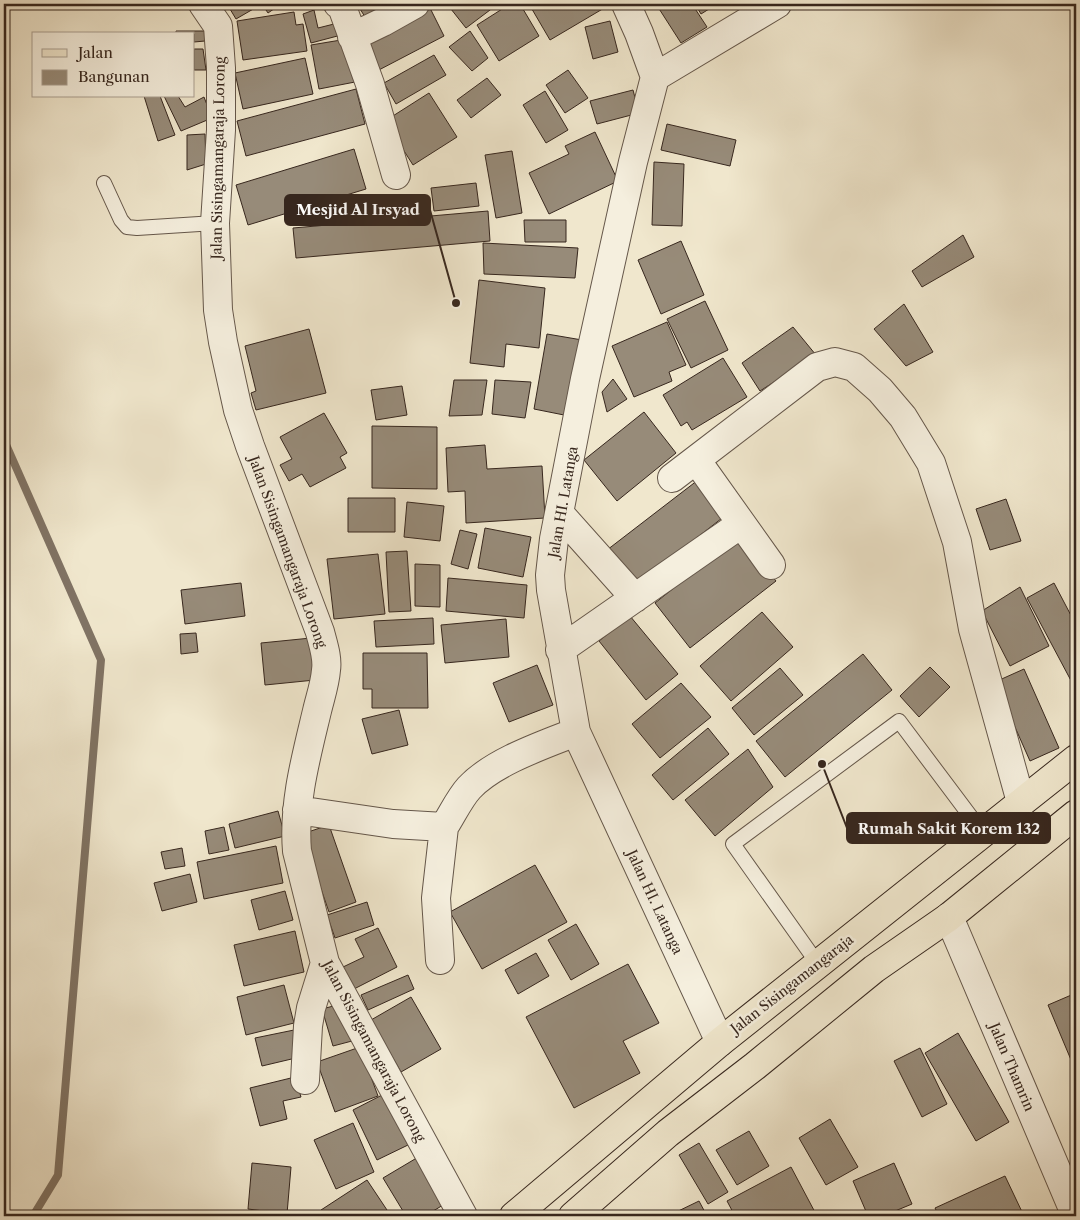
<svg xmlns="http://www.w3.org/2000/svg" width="1080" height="1220" font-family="'Libre Caslon Text',serif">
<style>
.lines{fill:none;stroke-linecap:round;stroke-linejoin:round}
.stream{stroke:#807364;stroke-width:8}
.building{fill:#978b79;stroke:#37271e}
.service-casing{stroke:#65574a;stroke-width:16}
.minor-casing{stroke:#65574a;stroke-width:30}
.primary-casing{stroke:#37271e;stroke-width:30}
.service{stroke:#f5efde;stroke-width:14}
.minor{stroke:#f5efde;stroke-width:28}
.primary{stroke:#f0e7cd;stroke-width:28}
.labels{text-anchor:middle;stroke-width:5;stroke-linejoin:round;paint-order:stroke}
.street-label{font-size:14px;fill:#37271e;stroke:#f5efde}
.leader{fill:none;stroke:#37271e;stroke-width:2}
.callout-dot{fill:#37271e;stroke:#f5efde;stroke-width:2}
.callout{fill:#37271e;stroke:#37271e;stroke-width:2}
.callout-label{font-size:15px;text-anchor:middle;font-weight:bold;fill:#fff}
</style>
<rect width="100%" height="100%" fill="#f0e7cd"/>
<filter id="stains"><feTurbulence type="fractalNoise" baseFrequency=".004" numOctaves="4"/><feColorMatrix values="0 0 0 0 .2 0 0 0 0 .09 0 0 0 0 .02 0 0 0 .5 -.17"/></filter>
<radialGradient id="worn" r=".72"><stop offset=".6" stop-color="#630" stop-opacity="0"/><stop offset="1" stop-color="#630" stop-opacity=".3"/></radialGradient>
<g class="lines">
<!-- stream -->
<path class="stream" d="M4,440L101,660L58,1175L33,1216"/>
</g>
<!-- building -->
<path class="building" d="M227,4H252L255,8L236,19Z
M262,4H281L268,13Z
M357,4H405L370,25Z
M428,4L444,36L375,72L358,39Z
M447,4H498L466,28Z
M510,4H520L539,36L499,61L477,25Z
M529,4H611L550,40Z
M656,4H692L707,27L681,43Z
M695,4H717L701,14Z
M314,10L318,28L342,22L345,34L311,43L303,14Z
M294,12L296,25L303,24L307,51L243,60L237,21Z
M610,21L618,52L593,59L585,27Z
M176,31H206L205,41L194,42V34H176Z
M470,31L488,58L472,71L449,47Z
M347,39L355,82L319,89L311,45Z
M194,49H203L206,70H194Z
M434,55L446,75L396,104L384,83Z
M305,58L313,94L243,109L235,73Z
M568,70L588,98L565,113L546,85Z
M487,78L501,95L471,118L457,100Z
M356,89L365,124L246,156L237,121Z
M633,90L639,113L597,124L590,101Z
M545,91L568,130L546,143L523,105Z
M429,93L457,137L413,165L385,121Z
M144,96H160L175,135L158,141Z
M164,96H178L185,107L204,97L212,118L181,131Z
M667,124L736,140L730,166L661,150Z
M595,132L618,181L549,214L529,173L569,154L565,146Z
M205,134L206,164L187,170V135Z
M354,149L366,189L248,225L236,185Z
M512,151L522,213L496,218L485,155Z
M654,162L684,164L682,226L652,225Z
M476,183L479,206L434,211L431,188Z
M488,211L490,241L296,258L293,228Z
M524,220H566V242H525Z
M963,235L974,257L922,287L912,271Z
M681,241L704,295L661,314L638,260Z
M483,243L578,248L575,278L484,274Z
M479,280L545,288L539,348L506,344L504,367L470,363Z
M705,301L728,350L691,368L667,319Z
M904,304L933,352L906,366L874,329Z
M667,322L686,365L669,372L672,381L634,397L612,346Z
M793,327L816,355L760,391L742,363Z
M309,329L326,393L256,410L251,393L256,391L245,346Z
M547,334L588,341L574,417L534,409Z
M723,358L747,397L692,430L687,422L681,426L663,395Z
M613,379L627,399L607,412L602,392Z
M454,380H487L482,415L449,416Z
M495,380L531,382L525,418L492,414Z
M402,386L407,415L376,420L371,390Z
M644,412L676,453L617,501L584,460Z
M324,413L347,453L340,457L346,468L310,487L302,474L289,481L280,465L292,459L280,437Z
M372,426L437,427V489L372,488Z
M485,445L487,469L542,466L545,518L466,523L465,491L448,492L446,448Z
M698,480L726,515L635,586L607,550Z
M348,498H395V532H348Z
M1006,499L1021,541L990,550L976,509Z
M407,502L444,506L440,541L404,537Z
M485,528L531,537L523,577L478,568Z
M460,530L477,534L468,569L451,564Z
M740,535L776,581L690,648L655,603Z
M407,551L411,611L389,612L386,552Z
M378,554L385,614L334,619L327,559Z
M415,564L440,565V607L415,606Z
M448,578L527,585L524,618L446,611Z
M241,583L245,616L185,624L181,590Z
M1054,583L1076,625V690L1027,598Z
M1020,587L1049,646L1010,666L982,611Z
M762,612L793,647L731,701L700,666Z
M630,616L678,674L646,700L599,641Z
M433,618L434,644L376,647L374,621Z
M506,619L509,657L445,663L441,625Z
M196,633L198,652L181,654L180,634Z
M311,638L315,680L265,685L261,643Z
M363,653H427L428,708H372V689H363Z
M863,654L892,690L785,777L756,741Z
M537,665L553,705L509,722L493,683Z
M930,667L950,687L919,717L900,696Z
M780,668L803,695L754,735L732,708Z
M1024,669L1059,748L1030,761L995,682Z
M681,683L711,717L660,758L632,724Z
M399,710L408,745L372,754L362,719Z
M708,728L729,754L673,800L652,775Z
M748,749L773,787L715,836L685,800Z
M278,811L285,836L235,848L229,824Z
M329,825L356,902L329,912L302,834Z
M224,827L229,850L209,854L205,831Z
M276,846L283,883L204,899L197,862Z
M182,848L185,866L165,869L161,852Z
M535,865L567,922L482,969L450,912Z
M190,874L197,902L162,911L154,883Z
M285,891L293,920L259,930L251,900Z
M367,902L374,925L335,938L327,915Z
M576,924L599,964L571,980L548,940Z
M378,928L397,967L354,989L343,967L364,957L355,939Z
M295,931L304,972L244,986L234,945Z
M536,953L549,976L518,994L505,970Z
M628,964L659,1023L623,1041L640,1073L574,1108L526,1017Z
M408,975L414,989L368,1010L361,995Z
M284,985L294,1023L246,1035L237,997Z
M1076,993V1067H1074L1048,1005Z
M411,997L441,1049L401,1072L371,1020Z
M341,1004L352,1041L333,1046L322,1009Z
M294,1030L300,1057L262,1066L255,1038Z
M958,1033L1009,1122L976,1141L925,1053Z
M360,1047L378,1096L335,1112L317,1062Z
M920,1048L947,1104L922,1117L894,1061Z
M295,1077L301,1097L283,1101L287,1119L260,1126L250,1088Z
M384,1094L408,1145L377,1160L353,1110Z
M830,1119L858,1167L826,1185L799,1138Z
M353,1123L374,1172L336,1189L314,1140Z
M749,1131L769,1166L737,1185L716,1150Z
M699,1143L728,1192L708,1204L679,1155Z
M420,1156L448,1202L425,1216H406L383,1178Z
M252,1163L291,1167L287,1214L248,1209Z
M894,1163L912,1204L883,1216H868L853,1181Z
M791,1167L817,1216H735L727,1201Z
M1005,1176L1024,1216H939L935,1208Z
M367,1180L391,1216H326L321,1210Z
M699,1201L707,1216H668Z"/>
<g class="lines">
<defs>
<path id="service" d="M104,183L121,220L127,227L137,228L215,223
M818,964L733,844L899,721L983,833"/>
<path id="minor" d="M203,4L218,26L221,68V130L215,223L218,310L223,342L238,410L250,446L320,632C323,644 328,658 326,670C325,684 320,698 317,711C306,757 293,804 297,851L325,963L463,1216
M338,4H341L370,84L396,175
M626,4L639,33L655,77L633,162L585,379L554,539L550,575L551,590L576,732L720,1042
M352,37L383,22L415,4
M655,77L777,4
M697,461L771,565
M672,478L817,367L835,362L854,367L880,390L903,417L931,463L957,542L973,629L1021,802
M560,514L635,598
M560,650L741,524
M297,810L393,824L444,827C452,815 459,799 469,788C493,762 543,745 576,732
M949,917L1076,1216
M440,960L436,898L444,827
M305,1080L308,1026L311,1008L325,963"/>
<path id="primary" d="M514,1216L720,1042L1076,759
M573,1216L668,1133L755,1066L874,969L949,917L1076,814"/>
</defs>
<!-- service casing -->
<use href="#service" class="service-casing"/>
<!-- minor casing -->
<use href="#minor" class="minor-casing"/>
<!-- primary casing -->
<use href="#primary" class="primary-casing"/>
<!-- service -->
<use href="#service" class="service"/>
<!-- minor -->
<use href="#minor" class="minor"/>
<!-- primary -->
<use href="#primary" class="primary"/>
</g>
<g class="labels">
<!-- street labels -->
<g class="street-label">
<text transform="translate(218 158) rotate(-89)" y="5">Jalan Sisingamangaraja Lorong</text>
<text transform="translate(563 502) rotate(-80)" y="5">Jalan HI. Latanga</text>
<text transform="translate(288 552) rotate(70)" y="5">Jalan Sisingamangaraja Lorong</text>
<text transform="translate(655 902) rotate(65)" y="5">Jalan HI. Latanga</text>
<text transform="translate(792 984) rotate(-38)" y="5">Jalan Sisingamangaraja</text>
<text transform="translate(374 1051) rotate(62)" y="5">Jalan Sisingamangaraja Lorong</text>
<text transform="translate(1012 1067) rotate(67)" y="5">Jalan Thamrin</text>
</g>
</g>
<!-- callouts -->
<path class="leader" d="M456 303L430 210M822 764L847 828"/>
<g class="callout-dot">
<circle cx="456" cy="303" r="5"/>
<circle cx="822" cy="764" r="5"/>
</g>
<g class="callout">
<rect x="285" y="195" width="145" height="30" rx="5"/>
<rect x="847" y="813" width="203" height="30" rx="5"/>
</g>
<g class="callout-label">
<text x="358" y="215">Mesjid Al Irsyad</text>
<text x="949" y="834">Rumah Sakit Korem 132</text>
</g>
<!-- margin -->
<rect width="1080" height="1220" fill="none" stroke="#f0e7cd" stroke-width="20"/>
<rect x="5" y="5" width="1070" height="1210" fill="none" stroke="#37271e" stroke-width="2.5"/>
<rect x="10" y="10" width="1060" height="1200" fill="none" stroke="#37271e"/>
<!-- legend -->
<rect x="32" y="32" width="162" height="65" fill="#f5efde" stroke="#a99f91"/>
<rect x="42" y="49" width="25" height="8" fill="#f0e7cd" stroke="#a99f91"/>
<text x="78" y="58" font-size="15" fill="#37271e">Jalan</text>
<rect x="42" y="70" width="25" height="15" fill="#978b79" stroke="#a99f91"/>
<text x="78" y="82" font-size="15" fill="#37271e">Bangunan</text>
<rect width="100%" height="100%" filter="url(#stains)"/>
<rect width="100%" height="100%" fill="url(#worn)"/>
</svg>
